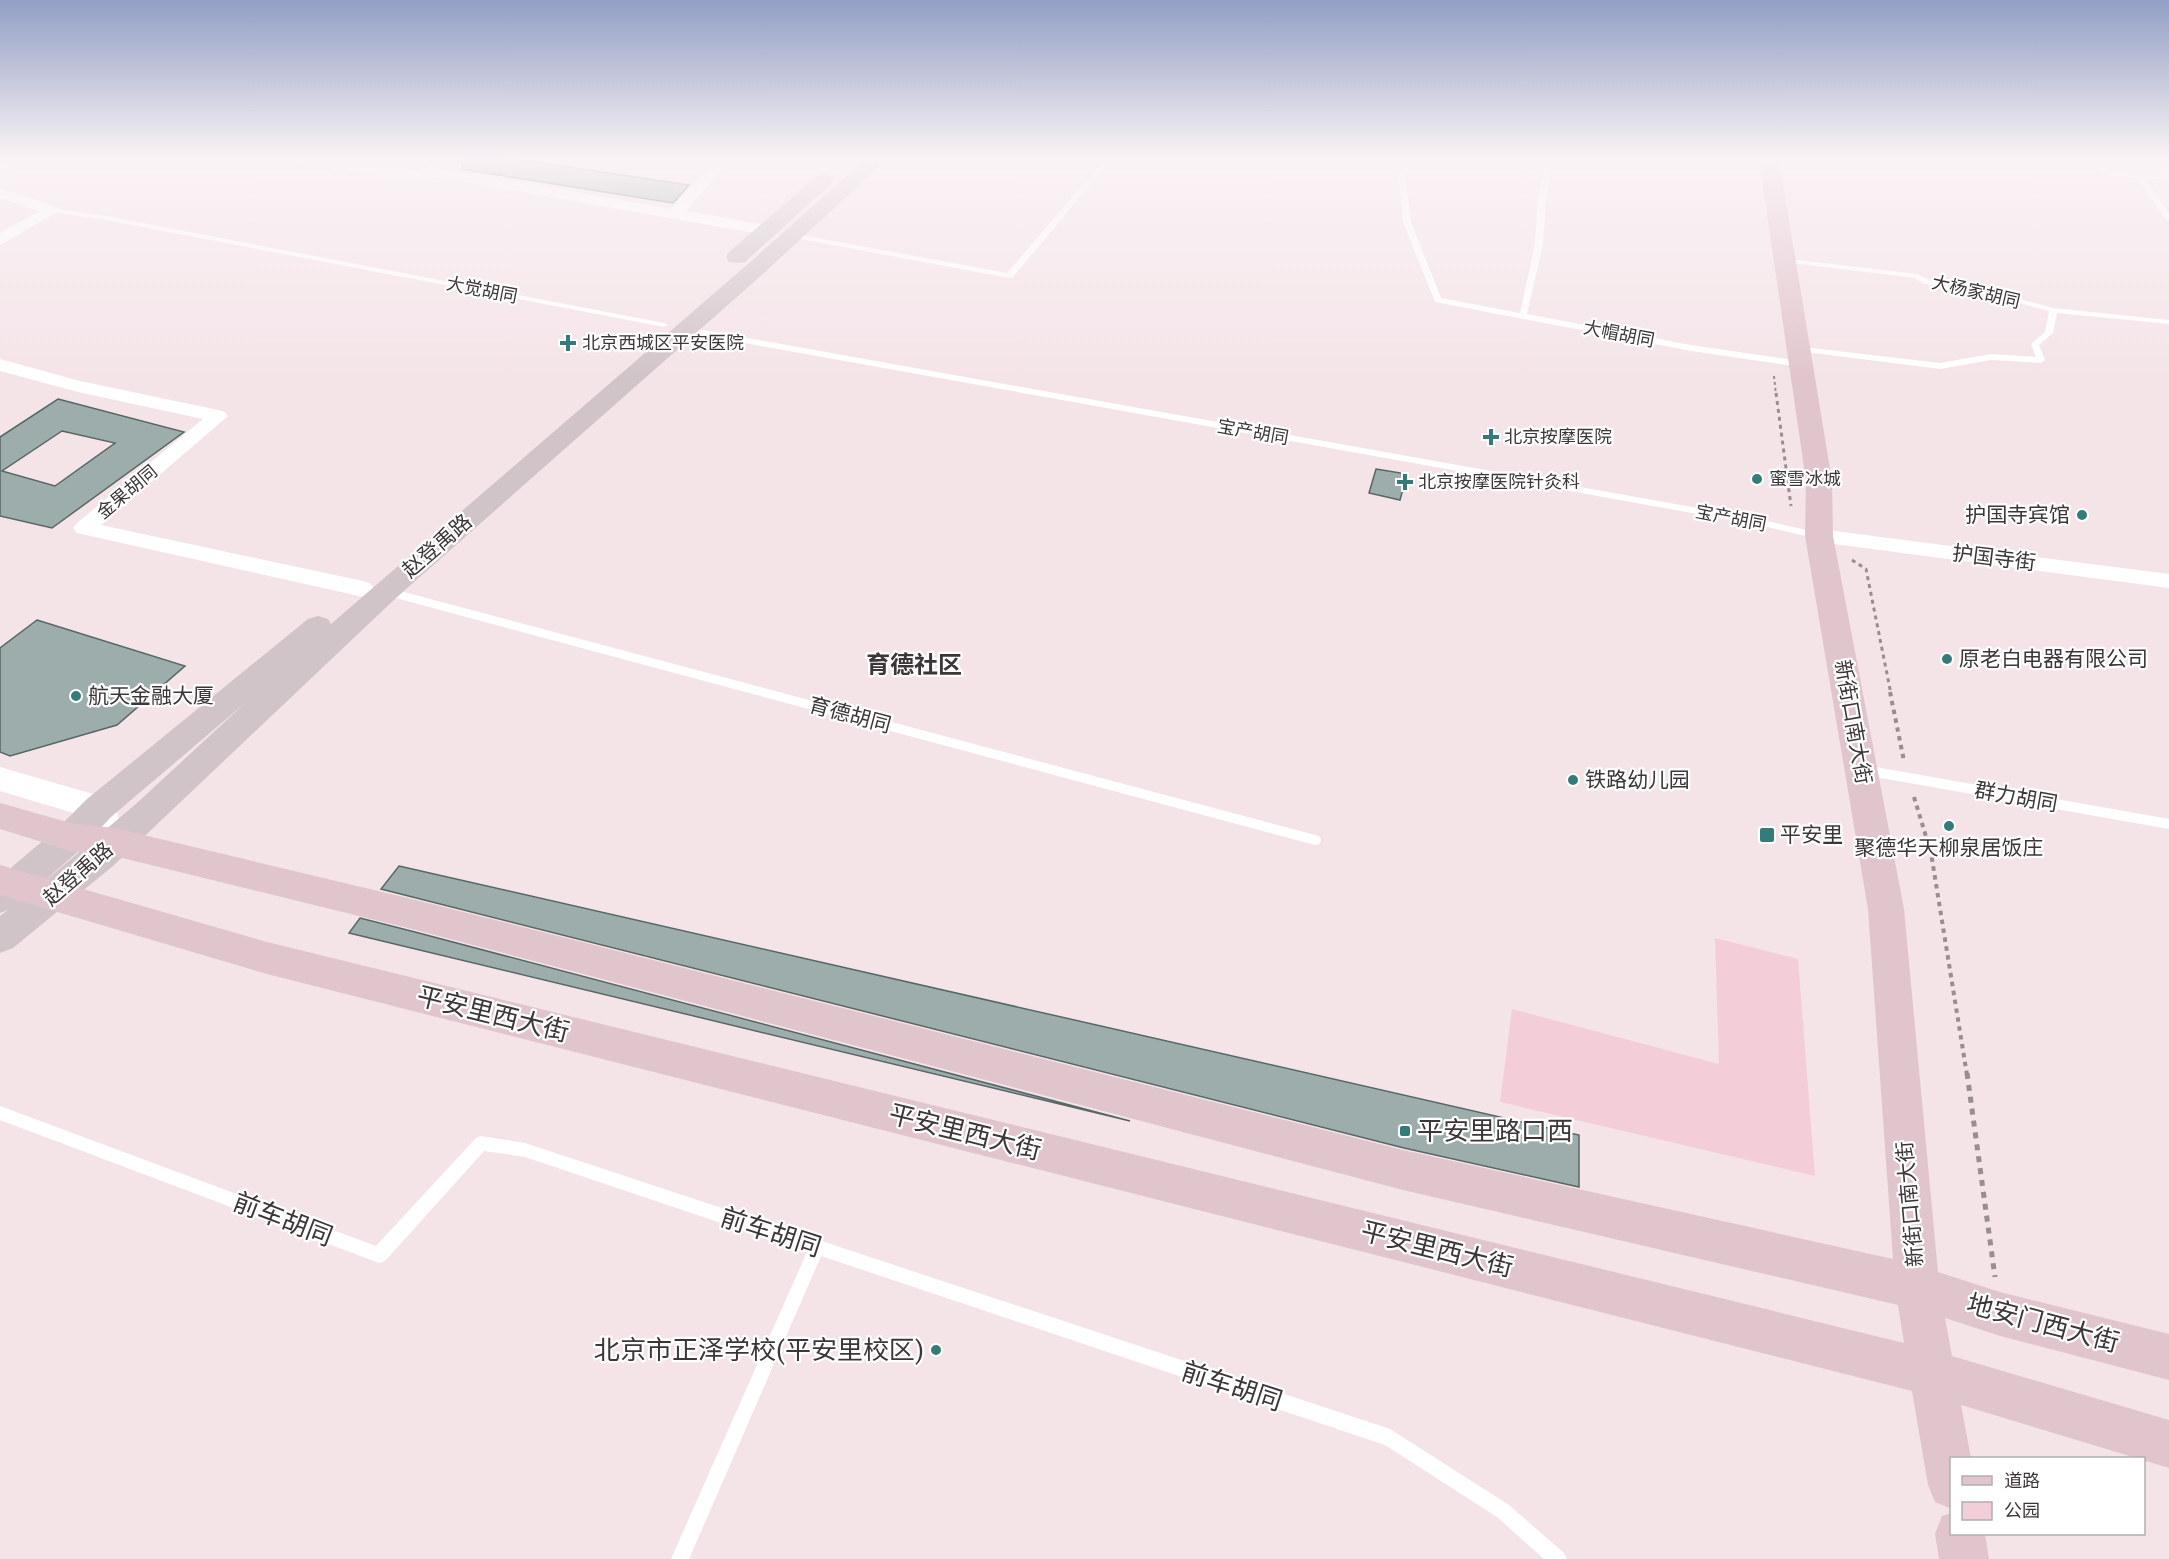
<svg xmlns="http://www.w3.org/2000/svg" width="2169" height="1559" font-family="Roboto,'Noto Sans SC',sans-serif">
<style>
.green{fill:#f3ced8}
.building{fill:#9dadac;stroke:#586766;stroke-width:1.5;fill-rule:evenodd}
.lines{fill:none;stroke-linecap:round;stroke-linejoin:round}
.path-far3{stroke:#988d90;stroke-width:2;stroke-dasharray:3 3;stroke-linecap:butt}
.path-far2{stroke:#988d90;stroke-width:3;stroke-dasharray:4 4;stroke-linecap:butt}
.path-far1{stroke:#988d90;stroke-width:4;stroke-dasharray:4.5 4.5;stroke-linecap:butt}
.path{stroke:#988d90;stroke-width:5;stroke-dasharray:6 6;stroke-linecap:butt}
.service{fill:#fff;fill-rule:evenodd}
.minor{fill:#fff;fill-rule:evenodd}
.tertiary{fill:#fff;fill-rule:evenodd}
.secondary{fill:#d1c4c8;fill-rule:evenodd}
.primary{fill:#e1c5cd;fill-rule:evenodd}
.poi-dot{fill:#337c7a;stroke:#fff;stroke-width:2}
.labels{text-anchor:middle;stroke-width:4.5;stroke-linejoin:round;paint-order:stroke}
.far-street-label{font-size:18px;fill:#3c3638;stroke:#fff}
.far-poi-label{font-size:18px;fill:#3c3638;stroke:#fff;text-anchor:start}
.poi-label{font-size:21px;fill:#3c3638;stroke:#fff;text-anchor:start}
.street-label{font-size:21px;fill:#3c3638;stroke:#fff}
.quarter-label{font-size:24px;font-weight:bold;fill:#3c3638;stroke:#fff}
.near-street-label{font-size:26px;fill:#3c3638;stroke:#fff}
.near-poi-label{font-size:26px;fill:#3c3638;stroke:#fff;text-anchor:start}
</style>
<rect width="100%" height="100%" fill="#f4e4e8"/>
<!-- green -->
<path class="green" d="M1715,938L1798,959L1815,1176L1500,1102L1512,1009L1719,1064Z"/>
<!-- building -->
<path class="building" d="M463,159H514L689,185L673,203L462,169Z
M58,399L184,432L52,528L0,516V437ZM62,431L115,443L55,486L2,471Z
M1376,469L1407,474L1400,500L1369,493Z
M37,620L185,666L117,725L10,756L0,752V648Z
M399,866L1579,1135V1187L1404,1148L381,889Z
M360,918L415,932L1130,1121L349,933Z"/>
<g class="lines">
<!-- path-far3 -->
<path class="path-far3" d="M1774,376L1776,395"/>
<!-- path-far2 -->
<path class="path-far2" d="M1776,393L1791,506
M1852,560L1866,569L1891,694"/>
<!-- path-far1 -->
<path class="path-far1" d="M1890,692L1904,761
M1914,797L1931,853L1967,1075"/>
<!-- path -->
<path class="path" d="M1967,1073L1995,1277"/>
<!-- service -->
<path class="service" d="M1105,159H1112L1012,278H1009L795,238L791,236L795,234L1007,273Z
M1397,159H1403L1411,222L1441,298L1520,313L1535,244L1538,198L1547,159H1553L1546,198L1543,244L1527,314L1691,345L1801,361L1805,364L1801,367L1691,351L1435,302L1403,222Z
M2083,159H2091L2116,172L2166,176L2155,159H2161L2169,170V180L2144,178L2169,213V220H2166L2137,178L2111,176Z
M49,208L106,216L664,323L668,325L664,327L106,220L52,212H49Z
M1781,258L1917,274L1930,280L1971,286L2053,308L2169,320V324L2057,313L2053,333L2039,345L2045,360L2041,363L1991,360L1940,369L1798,351L1795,350V346L1940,363L1991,354L2036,357L2031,344L2045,332L2049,311L1971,290L1925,284L1915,278L1784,262H1781Z
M686,327L1759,519L1819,533L1824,536L1819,539L1759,525L683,332V328Z
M385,587L1315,835L1319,836L1321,840L1319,844L1315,845L381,594L380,591Z
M1864,765L2169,819V829L1864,775L1860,773L1858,770L1860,767Z
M0,1106L376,1246L476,1138L481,1136L525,1143L1390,1429L1509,1505L1564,1553L1567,1559H1544L1497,1517L1385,1445L821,1256L689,1559H671L807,1252L525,1157L484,1151L385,1261L379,1263L0,1120Z"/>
<!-- minor -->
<path class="minor" d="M288,159H329L416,170L431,166L671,209L716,159H731L686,211L766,225L774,230L766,235L431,176L416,180L295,163Z
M0,188L58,207L60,210L0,245V233L39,211L0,198Z
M0,359L80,381L218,410L225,412L228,416L101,525L363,581L371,584L374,589L371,594L363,597L77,533L73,528L77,523L203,419L78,392L0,371Z
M1819,529L2169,574V588L1811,541L1808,536L1811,531Z"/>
<!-- tertiary -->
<path class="tertiary" d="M25,159L22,163L0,173V160Z
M0,767L110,799L130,842L126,851L114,855L102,851L87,817L0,791Z"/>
<!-- secondary -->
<path class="secondary" d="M866,159H887L764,273L396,598L113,866L13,948L0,953V916L8,910L0,913V877L59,827L87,799L308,619L318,616L328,619L331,624L748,264ZM244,704L137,803L31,893L83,847L111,817Z
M824,174L831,176L834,180L831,184L745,262L737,263L729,262L726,257L729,252L817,176Z"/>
<!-- primary -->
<path class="primary" d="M1759,159H1779L1832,481L1833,536L1904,909L1938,1272L2000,1292L2169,1334V1380L2000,1336L1945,1318L1952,1356L2169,1420V1468L1961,1405L1971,1458H1952V1509L1935,1502L1928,1485L1912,1391L267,974L0,895V865L267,942L1904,1343L1898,1305L1403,1190L416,930L114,856L71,851L0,829V803L71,823L114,828L416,900L1403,1150L1893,1259L1868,909L1805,536L1806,481Z
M1952,1513V1534H1985L1989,1559H1939L1935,1534L1942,1516Z"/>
</g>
<!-- sky -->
<linearGradient id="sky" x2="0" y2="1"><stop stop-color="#929ec4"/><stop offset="0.42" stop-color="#faf3f5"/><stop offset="1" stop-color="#faf3f5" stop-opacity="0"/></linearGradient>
<rect width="2169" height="377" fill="url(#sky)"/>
<!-- markers -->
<g class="poi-dot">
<path d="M565 334h6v6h6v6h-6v6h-6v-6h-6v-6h6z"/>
<path d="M1488 428h6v6h6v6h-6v6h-6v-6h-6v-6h6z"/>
<circle cx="1757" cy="479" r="6"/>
<path d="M1402 473h6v6h6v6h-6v6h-6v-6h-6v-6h6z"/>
<circle cx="2082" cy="515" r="6"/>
<circle cx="1947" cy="659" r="6"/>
<circle cx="76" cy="696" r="6"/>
<circle cx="1573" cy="780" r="6"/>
<circle cx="1949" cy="826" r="6"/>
<rect x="1759" y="827" width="16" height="16" rx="3"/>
<rect x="1399" y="1125" width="12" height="12" rx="3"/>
<circle cx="936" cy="1350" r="6"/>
</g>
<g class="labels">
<!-- far-street labels -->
<g class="far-street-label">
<text transform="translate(482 290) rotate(11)" y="6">大觉胡同</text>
<text transform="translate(1976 292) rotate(13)" y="6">大杨家胡同</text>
<text transform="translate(1619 334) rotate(11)" y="6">大帽胡同</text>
<text transform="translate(1253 432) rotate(10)" y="6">宝产胡同</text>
<text transform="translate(127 492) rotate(-40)" y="6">金果胡同</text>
<text transform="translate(1731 518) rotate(11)" y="6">宝产胡同</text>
</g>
<!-- far-poi labels -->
<g class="far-poi-label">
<text x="582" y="349">北京西城区平安医院</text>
<text x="1504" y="443">北京按摩医院</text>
<text x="1769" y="485">蜜雪冰城</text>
<text x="1418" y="488">北京按摩医院针灸科</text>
</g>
<!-- poi labels -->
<g class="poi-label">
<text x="2070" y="522" text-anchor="end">护国寺宾馆</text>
<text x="1959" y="666">原老白电器有限公司</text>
<text x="88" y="703">航天金融大厦</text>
<text x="1585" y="787">铁路幼儿园</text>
<text x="1780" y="842">平安里</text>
<text x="1949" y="855" text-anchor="middle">聚德华天柳泉居饭庄</text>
</g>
<!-- street labels -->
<g class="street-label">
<text transform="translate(437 546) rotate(-41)" y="7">赵登禹路</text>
<text transform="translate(1994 558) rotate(7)" y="7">护国寺街</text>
<text transform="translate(850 715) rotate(15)" y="7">育德胡同</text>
<text transform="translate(1853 722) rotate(80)" y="7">新街口南大街</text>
<text transform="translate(2016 797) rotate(10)" y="7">群力胡同</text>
<text transform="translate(78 874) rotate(-41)" y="7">赵登禹路</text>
<text transform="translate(1910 1204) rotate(-95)" y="7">新街口南大街</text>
</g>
<!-- quarter labels -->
<g class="quarter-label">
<text x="914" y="673">育德社区</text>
</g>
<!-- near-street labels -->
<g class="near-street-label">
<text transform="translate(493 1014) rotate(14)" y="9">平安里西大街</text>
<text transform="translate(965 1132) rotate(14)" y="9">平安里西大街</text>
<text transform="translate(283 1219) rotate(21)" y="9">前车胡同</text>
<text transform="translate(771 1232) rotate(18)" y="9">前车胡同</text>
<text transform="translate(1437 1249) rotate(14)" y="9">平安里西大街</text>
<text transform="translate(2043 1323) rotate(15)" y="9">地安门西大街</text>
<text transform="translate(1232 1386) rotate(18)" y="9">前车胡同</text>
</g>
<!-- near-poi labels -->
<g class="near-poi-label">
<text x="1417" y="1140">平安里路口西</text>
<text x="924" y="1359" text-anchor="end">北京市正泽学校(平安里校区)</text>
</g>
</g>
<!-- legend -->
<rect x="1950" y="1457" width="195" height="78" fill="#ffffff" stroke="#b1afaf" stroke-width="1.5"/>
<rect x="1962" y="1476" width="30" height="9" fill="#e1c5cd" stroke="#b1afaf" stroke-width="1.5"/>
<text x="2004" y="1487" font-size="18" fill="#3c3638">道路</text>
<rect x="1962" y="1502" width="30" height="18" fill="#f3ced8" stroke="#b1afaf" stroke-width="1.5"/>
<text x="2004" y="1517" font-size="18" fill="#3c3638">公园</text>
</svg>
